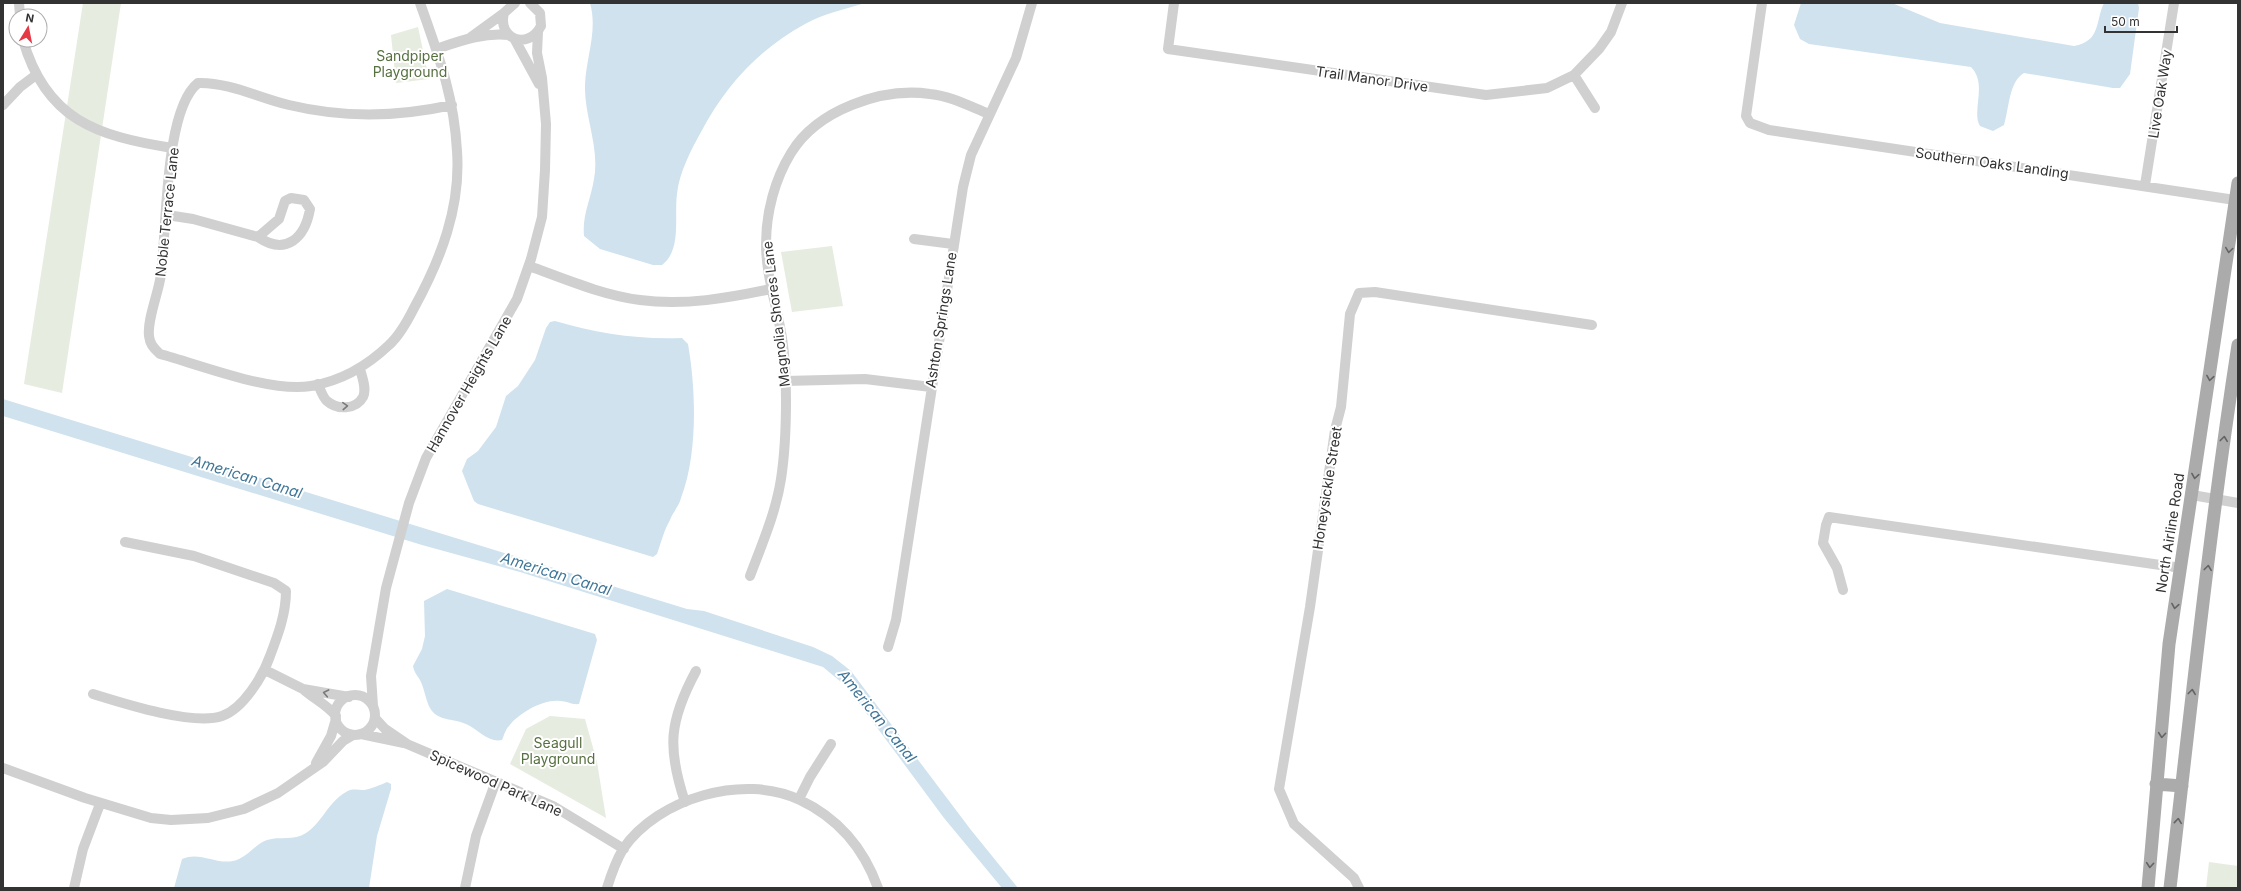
<svg xmlns="http://www.w3.org/2000/svg" width="2241" height="891" font-family="Inter,sans-serif">
<style>
.green{fill:#e6ecdf}
.water{fill:#cfe2ee}
.lines{fill:none;stroke-linecap:round;stroke-linejoin:round}
.minor{stroke:#d0d0d0;stroke-width:10}
.major{stroke:#ababab;stroke-width:13}
.oneway{stroke:#636363}
.oneway2{stroke:#7a7a7a}
.labels{text-anchor:middle;stroke-width:4;stroke-linejoin:round;paint-order:stroke}
.park-label{font-size:14px;fill:#56703f;stroke:#fff}
.street-label{font-size:14px;fill:#333;stroke:#fff}
.water-label{font-size:15px;font-style:italic;fill:#3f7597;stroke:#fff}
</style>
<rect width="100%" height="100%" fill="#fff"/>
<!-- green -->
<path class="green" d="M83,3H121L62,393L24,384Z
M418,27L429,79L396,83L391,35Z
M832,246L843,306L792,312L781,252Z
M550,716L585,719L597,762L606,818L510,764L526,729Z
M2209,862L2238,866V888H2206Z"/>
<!-- water -->
<path class="water" d="M590,3H865C845,9 823,14 805,24C758,50 726,85 701,132C691,150 679,173 677,194C674,217 682,250 662,265H653L600,249L584,236C582,215 591,199 594,179C600,148 584,116 585,85C586,57 598,31 590,3Z
M1801,3H1892L1940,23L2074,46C2101,41 2095,22 2104,3H2138L2139,8L2130,74L2120,88H2113L2024,73C2009,81 2009,109 2004,125L1993,131L1980,126C1971,111 1988,84 1971,67L1809,44L1800,39L1794,25Z
M555,321C596,333 639,340 682,338L688,344C696,390 698,454 681,498C679,506 673,512 670,520C664,530 661,543 657,554L653,557L478,504L474,501L462,471L467,459L478,451L496,427L506,396L518,386L535,360L546,328L550,322Z
M3,399L687,609L704,611L813,647L832,656L851,671L971,830L1018,888H1002L944,818L847,687L823,667L520,572L422,545L3,416Z
M447,589L595,634L597,640L579,704C572,705 567,701 560,701C543,699 519,713 509,726C505,730 504,736 502,740C488,743 478,729 466,724C456,719 440,721 432,711C426,704 425,689 420,680C417,675 414,672 413,666L422,649L425,636L424,601Z
M387,782L391,784V789L377,836L369,888H174L182,859C201,850 220,868 239,859C250,854 256,844 267,840C279,836 294,841 306,833C322,823 328,802 346,792C352,788 357,790 364,790C371,789 380,785 387,782Z"/>
<g class="lines">
<!-- minor -->
<path class="minor" d="M19,3L20,16
M420,3C438,54 454,95 457,151C461,207 441,259 414,308C408,320 399,336 389,345C367,366 341,381 311,386C271,393 201,365 160,354C154,348 150,345 149,336C147,319 159,292 161,274C167,230 164,110 198,83C229,82 259,98 289,105C343,118 398,117 452,105
M515,3L504,13C497,39 528,51 541,26L540,13L530,3
M1174,3L1168,49L1486,95L1547,88L1574,75L1599,49L1611,32L1622,3
M1762,3L1746,116L1750,123L1769,130L2235,200
M471,37L504,13
M514,38L539,84
M23,40C46,120 97,136 172,148
M436,49C460,41 484,32 509,35
M1574,75L1595,108
M3,105L20,87L36,75
M2145,185L2174,3
M291,198L304,200L310,209C305,238 286,256 258,237L279,219L285,201Z
M167,215L193,219L258,237
M914,239L953,244
M529,266C565,279 602,295 640,300C684,306 729,298 771,289
M785,381L865,379L931,387
M318,384C320,389 323,398 327,401C337,410 356,410 363,397C367,389 362,377 360,369
M2192,495L2238,503
M750,576C762,544 776,512 781,479C785,453 786,426 786,400C786,380 785,357 782,338C777,306 766,276 766,244C766,212 775,179 791,153C817,110 882,87 930,94C951,96 969,106 989,114
M1843,590L1837,568L1823,543L1826,525L1829,517L2181,568
M888,647L896,620L963,187L971,155L1016,58L1032,3
M265,670L303,689L349,697
M303,689C314,699 326,704 336,716
M93,694C122,703 193,726 222,716C243,709 263,676 270,656C278,635 286,614 286,591L274,583L194,556L125,542
M335 715a20 20 0 1 1 40 0a20 20 0 1 1-40 0Z
M373,706L371,676L386,588L409,503L426,458L517,299L531,259L542,217L545,170L546,124L542,78L537,53L538,32
M375,718L385,729L407,744L553,806L624,849
M361,734L404,743
M316,763L331,736L336,719
M3,768L85,798L151,818L171,820L208,818L244,809L278,793L323,762L343,741L353,735
M799,799L810,777L831,744
M685,802C667,748 669,721 696,671
M74,888L83,849L100,804
M465,888L476,836L496,781
M607,888C611,875 616,861 623,849C658,798 744,773 800,800C838,818 864,849 878,888
M1359,888L1354,878L1294,824L1279,789L1310,607L1335,430L1341,407L1350,314L1359,293L1375,292L1592,325"/>
<!-- major -->
<path class="major" d="M2156,784L2182,786
M2148,888L2169,644L2238,183
M2170,888C2191,707 2210,525 2238,345"/>
</g>
<!-- one-way arrows -->
<defs><path id="oneway-chevron" d="M-2-3.5L2.5 0L-2 3.5" fill="none" stroke-width="1.6" stroke-linecap="round" stroke-linejoin="round"/></defs>
<g class="oneway">
<use href="#oneway-chevron" transform="translate(2229 250) rotate(98)"/>
<use href="#oneway-chevron" transform="translate(2210 378) rotate(99)"/>
<use href="#oneway-chevron" transform="translate(2224 439) rotate(-83)"/>
<use href="#oneway-chevron" transform="translate(2195 476) rotate(99)"/>
<use href="#oneway-chevron" transform="translate(2208 568) rotate(-83)"/>
<use href="#oneway-chevron" transform="translate(2175 606) rotate(99)"/>
<use href="#oneway-chevron" transform="translate(2192 692) rotate(-83)"/>
<use href="#oneway-chevron" transform="translate(2162 735) rotate(95)"/>
<use href="#oneway-chevron" transform="translate(2178 821) rotate(-84)"/>
<use href="#oneway-chevron" transform="translate(2150 865) rotate(95)"/>
</g>
<g class="oneway2">
<use href="#oneway-chevron" transform="translate(345 406) rotate(-3)"/>
<use href="#oneway-chevron" transform="translate(326 693) rotate(-169)"/>
</g>
<g class="labels">
<!-- park labels -->
<g class="park-label">
<text x="410" y="61">Sandpiper<tspan x="410" dy="16">Playground</tspan></text>
<text x="558" y="748">Seagull<tspan x="558" dy="16">Playground</tspan></text>
</g>
<!-- street labels -->
<g class="street-label">
<text transform="translate(1372 79) rotate(8)" y="5">Trail Manor Drive</text>
<text transform="translate(2160 94) rotate(-81)" y="5">Live Oak Way</text>
<text transform="translate(1992 163) rotate(8)" y="5">Southern Oaks Landing</text>
<text transform="translate(167 212) rotate(-84)" y="5">Noble Terrace Lane</text>
<text transform="translate(776 314) rotate(-97)" y="5">Magnolia Shores Lane</text>
<text transform="translate(941 320) rotate(-81)" y="5">Ashton Springs Lane</text>
<text transform="translate(469 384) rotate(-60)" y="5">Hannover Heights Lane</text>
<text transform="translate(1327 488) rotate(-81)" y="5">Honeysickle Street</text>
<text transform="translate(2170 533) rotate(-81)" y="5">North Airline Road</text>
<text transform="translate(496 783) rotate(24)" y="5">Spicewood Park Lane</text>
</g>
<!-- water labels -->
<g class="water-label">
<text transform="translate(247 477) rotate(17)" y="5">American Canal</text>
<text transform="translate(556 574) rotate(17)" y="5">American Canal</text>
<text transform="translate(877 716) rotate(51)" y="5">American Canal</text>
</g>
</g>
<!-- border -->
<rect width="2241" height="891" fill="none" stroke="#333333" stroke-width="8"/>
<!-- north arrow -->
<g transform="translate(28 28) rotate(10)"><circle r="19" fill="#ffffff" stroke="#adadad"/>
<path d="M0-3L7 15L0 10L-7 15Z" fill="#e63946"/>
<text y="-6" font-size="11" font-weight="bold" text-anchor="middle" fill="#333333">N</text>
</g>
<!-- scale -->
<path d="M2105 26v6h72v-6" fill="none" stroke="#333333" stroke-width="2"/>
<text x="2111" y="26" font-size="12" fill="#333333" stroke="#ffffff" stroke-width="3" paint-order="stroke">50 m</text>
</svg>
